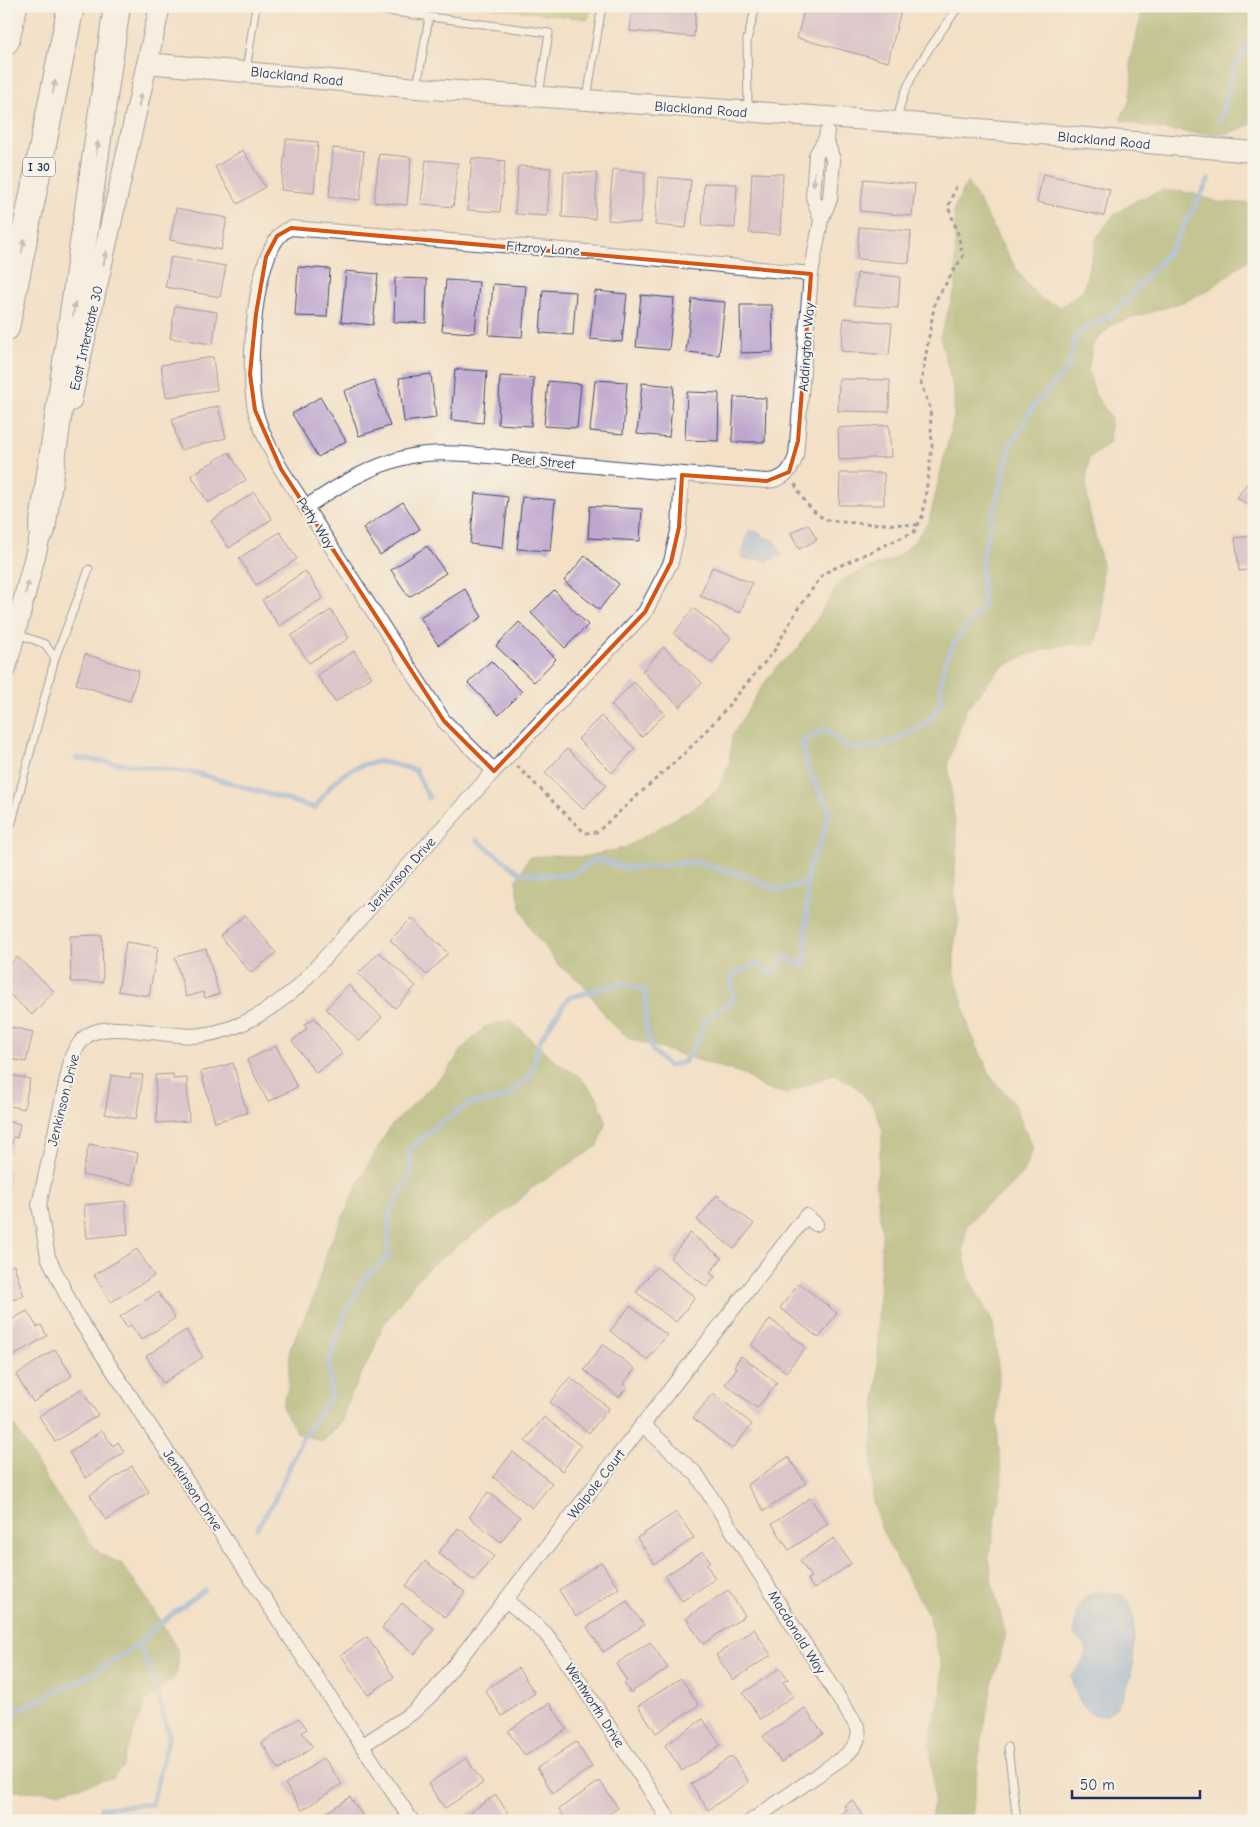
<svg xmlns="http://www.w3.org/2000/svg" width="1260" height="1827" font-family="'Comic Neue',sans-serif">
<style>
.green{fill:#b0bd5f;stroke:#66765e}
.forest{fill:#8ca456;stroke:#546a5a}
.water{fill:#74a5df;stroke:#486a9e}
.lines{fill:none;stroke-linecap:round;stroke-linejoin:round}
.stream{stroke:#74a5df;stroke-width:5}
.building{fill:#bea6ce}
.lane-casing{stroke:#3b4a6e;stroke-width:9}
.street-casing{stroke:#3b4a6e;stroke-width:16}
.secondary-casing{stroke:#3b4a6e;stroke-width:22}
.highway-casing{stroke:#3b4a6e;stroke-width:28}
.path{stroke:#3b4a6e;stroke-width:3;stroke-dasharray:4 4;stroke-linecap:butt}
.lane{stroke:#fff;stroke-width:7}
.street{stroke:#fff;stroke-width:14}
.secondary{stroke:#fff;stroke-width:20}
.highway{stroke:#fff;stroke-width:26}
.oneway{fill:#8d97ae}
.marked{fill:none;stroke:#d45514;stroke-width:4;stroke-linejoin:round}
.labels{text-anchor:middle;stroke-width:4;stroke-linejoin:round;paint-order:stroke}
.shield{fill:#f7f3e8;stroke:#5d6a87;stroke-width:1}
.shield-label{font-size:12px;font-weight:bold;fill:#1b2f5e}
.street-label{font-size:14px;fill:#1b2f5e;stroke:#f7f3e8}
</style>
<rect width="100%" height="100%" fill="#f7f3e8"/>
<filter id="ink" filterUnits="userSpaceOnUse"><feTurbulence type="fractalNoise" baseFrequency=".02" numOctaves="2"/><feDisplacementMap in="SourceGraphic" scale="10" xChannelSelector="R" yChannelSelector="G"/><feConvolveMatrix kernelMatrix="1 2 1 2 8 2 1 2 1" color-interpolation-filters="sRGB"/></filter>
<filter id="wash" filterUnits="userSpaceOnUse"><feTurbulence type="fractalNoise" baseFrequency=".0096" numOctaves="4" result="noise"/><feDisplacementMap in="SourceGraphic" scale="20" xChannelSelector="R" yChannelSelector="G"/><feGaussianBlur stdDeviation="1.12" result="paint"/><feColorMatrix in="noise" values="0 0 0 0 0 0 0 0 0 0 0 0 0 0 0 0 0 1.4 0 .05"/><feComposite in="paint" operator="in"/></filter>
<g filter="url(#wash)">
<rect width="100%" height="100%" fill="#f3e0c6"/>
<!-- green -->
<path class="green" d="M482,6H591L588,19Z"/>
<!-- forest -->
<path class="forest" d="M1139,6H1254V113L1250,125C1243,127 1235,132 1228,133C1203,137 1144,127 1120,120L1129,102L1132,80L1130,59L1141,17Z
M967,182C992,218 1006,263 1037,295C1042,301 1054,304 1061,307L1083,290L1097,237L1114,215L1137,200L1163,190L1192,193L1217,202L1254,203V255L1209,290L1186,301L1113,324L1093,344L1088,371L1096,396L1111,418L1109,444L1089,458L1086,484L1089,510L1102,563V616L1095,645L1070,644L1046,649L1022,657L1000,668L967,708L948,763L957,842L954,895L959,921L954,946V972L970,1031L993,1080L1012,1100L1033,1148L1023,1173L1005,1192L985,1206L967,1225L963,1250L969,1278L993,1323L999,1374L997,1428L1002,1480L989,1557L992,1583L1006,1635L992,1684L978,1762L972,1821H931L934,1798L930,1745L934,1718L942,1692L941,1665L929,1616L891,1549L880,1526L873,1501L872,1449L878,1370V1315L882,1234L876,1184L883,1130L873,1106L856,1087L834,1074L786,1094L763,1088L743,1074L630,1039L610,1022L581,982L559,966L532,931L521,908L516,882L529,857L555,855L582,857L624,848L695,807L718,789L729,764L732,736L761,688L777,666L797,650L841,581L865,569L892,560L913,543L929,521L954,416V391L940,337L956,286L954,208Z
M510,1020L556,1062L579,1076L597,1097L606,1121L598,1146L532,1188L513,1206L430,1266L413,1285L382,1327L373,1352L349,1398L341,1423L323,1442L297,1433L282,1407L288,1388L290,1349L313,1299L329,1246L364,1172L390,1127L448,1070L464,1047L484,1027Z
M6,1412L54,1491L91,1543L99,1553L122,1564L144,1595L177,1649L179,1662L176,1676L145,1703L125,1756L122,1768L112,1778L58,1792L6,1791Z"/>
<!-- water -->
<path class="water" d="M749,530L762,533V537L774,540L782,555L768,561L756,558L755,561L741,558Z
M1102,1592C1110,1593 1121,1592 1127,1599C1137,1611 1134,1661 1131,1676C1127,1688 1119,1709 1107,1715C1102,1715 1093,1717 1088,1712C1080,1705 1073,1687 1071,1676L1083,1661L1087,1649L1074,1634C1076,1612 1076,1595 1102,1592Z"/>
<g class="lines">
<!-- stream -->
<path class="stream" d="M1221,121L1232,69L1254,39
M76,758L196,773L315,808C330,783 346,766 376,762C387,761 403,767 415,770L429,798
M477,840L520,873L569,876L597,859L627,868L696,862L746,876L780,891L808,882
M257,1528L274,1501L303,1437L330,1398V1358L344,1315L361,1282L389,1255V1215L412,1172L409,1149L443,1121L469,1104L505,1098L531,1075L540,1040L568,998L622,983L646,991L645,1024L652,1050L668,1066L684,1062L696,1045L704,1021L733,1000L731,976L757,963L772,975L784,957L805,966L808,867L822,838L830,811L808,769L802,742L825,729L848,748L879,746L903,736L926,724L941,703L940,685L946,660L955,641L983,607L982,558L1011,445L1034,406L1068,368L1076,334L1115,312L1172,248L1209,179
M6,1716L91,1675L139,1644
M99,1821L101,1808L152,1804L169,1736L152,1674L139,1644L153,1629L204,1590"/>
</g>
<g id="blocks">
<!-- building -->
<path class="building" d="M632,6H696L694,37L630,31Z
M805,6H902L888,62L797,38Z
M286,139L318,142L314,193L281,190Z
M333,148L364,151L360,200L329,197Z
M243,150L265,187L238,204L215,167Z
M379,154L411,157L407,205L374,202Z
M472,158L505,161L500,212L468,210Z
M426,160L458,163L453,207L421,204Z
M518,166L551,168L547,216L515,214Z
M613,169L645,172L640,223L608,220Z
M564,172L597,173L595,219L562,217Z
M752,173L783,174L780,234L749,233Z
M1043,174L1110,189L1104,216L1037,202Z
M659,177L691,180L686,228L655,225Z
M864,179L915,184L912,216L860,211Z
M704,183L737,184L735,228L702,226Z
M176,208L227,218L221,250L170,240Z
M859,227L911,231L909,263L857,259Z
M171,257L226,266L220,297L165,287Z
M298,267L330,269L327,317L295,316Z
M346,271L378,274L373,325L341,322Z
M857,273L900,277L898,308L854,305Z
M395,278L427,279L426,323L394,322Z
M446,280L479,282L475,333L442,331Z
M493,284L526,286L522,337L489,335Z
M543,290L576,292L573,335L540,333Z
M595,291L627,294L622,342L590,339Z
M641,295L674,298L669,350L636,347Z
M692,299L725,302L719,355L686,352Z
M740,305H772L773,352L741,353Z
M175,306L217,312L213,344L170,338Z
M844,318L892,323L889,355L841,351Z
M213,357L217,390L166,397L161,365Z
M455,369L487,371L483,423L451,420Z
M431,374L436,418L404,422L399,378Z
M500,376L534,378L531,426L498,424Z
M839,379L890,380L889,412L838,411Z
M374,380L390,426L359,436L344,391Z
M595,380L627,382L623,434L590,431Z
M548,381L581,384L577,428L544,426Z
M642,383L674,386L669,437L637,434Z
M687,392L719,393L718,441L685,440Z
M320,397L346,441L318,457L292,414Z
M734,397L766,398L765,442H732Z
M218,406L226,438L180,450L172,419Z
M889,425L891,457L839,460L838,428Z
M229,452L246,480L208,503L191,475Z
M840,473H884V505H839Z
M1254,473V508L1237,498Z
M254,492L272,519L229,548L211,521Z
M475,493L508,497L503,548L470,544Z
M522,497L555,500L550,551L517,549Z
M403,502L420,529L380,555L363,528Z
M590,506L642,509L640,541L588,538Z
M808,524L817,540L799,549L791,533Z
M280,532L297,559L256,585L239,558Z
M1254,536V569L1239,571L1235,538Z
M427,546L446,573L409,597L391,570Z
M585,556L619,584L599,610L564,581Z
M712,567L752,583L740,613L700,596Z
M305,571L323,598L279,626L262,600Z
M465,589L482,617L438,645L420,617Z
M554,590L588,625L565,648L531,613Z
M693,608L731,638L712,663L674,634Z
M331,610L349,638L309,663L291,636Z
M519,622L556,659L534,682L496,646Z
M664,647L702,683L680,707L642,671Z
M354,651L372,677L335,702L317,675Z
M85,654L139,671L130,701L76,684Z
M491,661L522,692L499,715L468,683Z
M634,682L665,714L642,737L611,705Z
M601,716L635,749L612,773L578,739Z
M567,749L606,785L583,809L545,773Z
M245,915L276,953L251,973L220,936Z
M412,918L448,953L427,975L390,940Z
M102,935L103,982H71L70,936Z
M126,942L158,947L149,996L118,991Z
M206,949L219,994L205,998L203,992L186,997L175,957Z
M379,952L416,986L395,1008L358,974Z
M17,957L54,991L32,1015L6,991V969Z
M348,985L382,1017L360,1041L326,1009Z
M315,1018L342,1054L316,1073L292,1041L307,1029L304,1025Z
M6,1026L33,1032L26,1062L6,1058Z
M276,1046L297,1087L268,1102L247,1060Z
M233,1063L247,1113L215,1122L201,1072Z
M6,1074L30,1079L24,1109L6,1105Z
M131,1074L143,1075L136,1119L105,1114L111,1075L130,1078Z
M173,1074V1079L187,1078L189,1121L157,1123L155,1075Z
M6,1121L20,1124L17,1138L13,1137L10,1154L6,1153Z
M89,1144L138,1153L132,1185L82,1175Z
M6,1170H9L8,1192H6Z
M717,1195L754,1224L734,1249L697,1220Z
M125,1201L128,1234L87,1238L84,1205Z
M690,1233L722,1258L710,1273L715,1277L707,1287L670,1258Z
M137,1249L154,1276L111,1302L94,1275Z
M14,1265L24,1296L6,1302V1268Z
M656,1267L695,1297L676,1322L636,1292Z
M799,1283L837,1313L819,1338L780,1308Z
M158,1292L175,1318L141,1340L131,1325L127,1328L120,1317Z
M630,1306L667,1335L647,1360L610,1331Z
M27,1311L37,1327L41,1325L47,1336L8,1359L6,1323Z
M770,1319L806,1347L786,1372L751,1345Z
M186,1330L203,1357L163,1383L146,1356Z
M603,1344L635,1369L623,1384L627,1387L619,1397L584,1370Z
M55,1349L72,1376L33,1402L16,1375Z
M741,1356L777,1383L757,1408L725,1384L737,1368L734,1366Z
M570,1377L609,1408L589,1433L550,1402Z
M81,1389L98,1415L55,1442L39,1416Z
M713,1393L752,1424L732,1449L693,1418Z
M544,1417L581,1446L562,1471L525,1441Z
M102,1430L113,1446L118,1442L124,1452L86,1478L69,1453Z
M513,1452L552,1483L532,1508L493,1477Z
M788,1457L806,1483L764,1511L747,1485Z
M132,1466L149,1492L106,1520L90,1495Z
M488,1492L520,1517L501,1542L469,1517Z
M810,1498L828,1524L789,1550L772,1524Z
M676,1512L694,1538L655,1564L637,1538Z
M458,1528L494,1556L474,1581L438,1553Z
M834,1538L851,1564L814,1589L807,1579L811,1577L800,1561Z
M703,1551L710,1561L706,1564L715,1579L682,1601L665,1576Z
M425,1561L465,1592L445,1617L406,1586Z
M601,1562L619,1588L576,1617L559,1590Z
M728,1590L745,1616L703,1644L686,1618Z
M627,1601L644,1625L603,1652L587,1627Z
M402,1603L434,1629L415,1654L382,1628Z
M754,1629L771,1655L733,1680L716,1655Z
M367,1637L394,1677L368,1695L341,1655Z
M650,1642L668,1668L630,1693L624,1683L627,1681L616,1664Z
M518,1668L535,1693L502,1716L485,1690Z
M780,1668L788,1679L783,1682L793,1696L760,1719L743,1693Z
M681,1678L699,1705L656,1733L638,1706Z
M549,1703L567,1729L525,1756L508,1731Z
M805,1708L823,1734L781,1762L763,1736Z
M299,1718L307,1729L302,1732L313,1747L279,1770L262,1743Z
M703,1719L720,1745L682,1771L665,1745Z
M576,1742L592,1767L553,1793L537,1768Z
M732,1756L749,1782L708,1810L691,1784Z
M324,1758L342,1784L302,1810L285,1784Z
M466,1758L483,1783L445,1808L428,1784Z
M600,1781L618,1808L598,1821H567L559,1809Z
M496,1795L513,1821H457Z
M350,1797L366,1821H314Z
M853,1800L867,1821H831L847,1810L844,1806Z"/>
</g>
</g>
<g filter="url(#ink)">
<use href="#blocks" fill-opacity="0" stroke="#3b4a6e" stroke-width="1"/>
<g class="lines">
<defs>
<path id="lane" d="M349,6L549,33L539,95
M246,70L256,6
M417,87L429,17
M587,98L602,6
M748,110L747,40L756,6
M898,120C901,81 937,39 959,6
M55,658L89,569
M6,831L12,822L55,658L45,644L17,634
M1008,1747L1017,1821"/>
<path id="street" d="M821,220L813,197L816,155L826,138L827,132
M306,507C339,485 371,465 411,456C445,449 493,457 529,460C608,467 688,475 767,481C784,480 791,471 796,456L811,274L821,220L830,199L833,160L826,138
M494,771L444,721L281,469C271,450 260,430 255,409C247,375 252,240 291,228L600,253L811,274
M642,1424L697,1475L858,1728C861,1740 853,1749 845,1756L751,1821
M506,1600L545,1633L563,1656L670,1821
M363,1745L412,1713L431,1695L806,1216L816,1224
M412,1821L77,1316L48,1257L39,1205L72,1056C76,1048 81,1040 88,1035C112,1019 171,1040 202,1035C241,1030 270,1010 299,986L494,771L645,612L671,562L679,527L682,475"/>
<path id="secondary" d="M147,63L417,88L897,122L1254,152
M71,401L160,6
M6,668L45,517"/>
<path id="highway" d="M6,41L14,6
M6,328L71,6
M42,530L117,6"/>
</defs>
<!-- lane casing -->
<use href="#lane" class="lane-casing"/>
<!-- street casing -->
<use href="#street" class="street-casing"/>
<!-- secondary casing -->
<use href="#secondary" class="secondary-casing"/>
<!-- highway casing -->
<use href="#highway" class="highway-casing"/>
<!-- path -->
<path class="path" d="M795,484C801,497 811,512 825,519C836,524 901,524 918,525
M517,766L585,833L597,832L688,750L718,718L774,651L797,610L824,573L914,532L923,515L932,446L930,408L921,384L935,301L963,256L957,230L948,207L957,184"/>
<!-- lane -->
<use href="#lane" class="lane"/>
<!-- street -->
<use href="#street" class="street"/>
<!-- secondary -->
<use href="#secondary" class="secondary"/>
<!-- highway -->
<use href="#highway" class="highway"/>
</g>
<!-- one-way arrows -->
<defs><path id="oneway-solid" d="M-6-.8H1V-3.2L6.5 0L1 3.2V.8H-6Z" transform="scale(1.25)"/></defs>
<g class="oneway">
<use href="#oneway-solid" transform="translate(54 87) rotate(-79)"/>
<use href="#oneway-solid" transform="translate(140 100) rotate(-78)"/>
<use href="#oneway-solid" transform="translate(97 148) rotate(-82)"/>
<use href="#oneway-solid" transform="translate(814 179) rotate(94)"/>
<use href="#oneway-solid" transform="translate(23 246) rotate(-79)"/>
<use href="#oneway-solid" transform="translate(105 258) rotate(-77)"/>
<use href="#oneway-solid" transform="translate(74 309) rotate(-82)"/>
<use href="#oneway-solid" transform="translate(27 587) rotate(-76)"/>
</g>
</g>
<!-- marked area -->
<path d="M0 0H1260V1827H0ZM291,228L811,274L798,441L789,472L767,481L682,475L679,527L671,562L645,612L494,771L444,721L281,469L255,410L250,374L256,314L266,257L277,236Z" fill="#f3e0c6" fill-opacity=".55" fill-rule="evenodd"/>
<path class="marked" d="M291,228L811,274L798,441L789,472L767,481L682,475L679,527L671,562L645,612L494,771L444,721L281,469L255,410L250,374L256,314L266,257L277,236Z"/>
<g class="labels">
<!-- shield labels -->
<rect class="shield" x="23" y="157.5" width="32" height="19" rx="4"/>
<g class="shield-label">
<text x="39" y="171">I 30</text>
</g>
<!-- street labels -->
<g class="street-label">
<text transform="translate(297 76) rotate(6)" y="5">Blackland Road</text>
<text transform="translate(701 109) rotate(4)" y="5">Blackland Road</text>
<text transform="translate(1104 140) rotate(5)" y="5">Blackland Road</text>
<text transform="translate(543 248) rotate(4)" y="5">Fitzroy Lane</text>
<text transform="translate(86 338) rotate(-77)" y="5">East Interstate 30</text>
<text transform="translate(806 347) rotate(-86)" y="5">Addington Way</text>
<text transform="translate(543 461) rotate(5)" y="5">Peel Street</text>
<text transform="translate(316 523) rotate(57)" y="5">Petty Way</text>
<text transform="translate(401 874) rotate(-48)" y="5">Jenkinson Drive</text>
<text transform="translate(63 1100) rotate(-76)" y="5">Jenkinson Drive</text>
<text transform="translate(596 1484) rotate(-52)" y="5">Walpole Court</text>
<text transform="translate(193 1490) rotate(56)" y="5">Jenkinson Drive</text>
<text transform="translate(797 1632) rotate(58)" y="5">Macdonald Way</text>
<text transform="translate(595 1705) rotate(57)" y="5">Wentworth Drive</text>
</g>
</g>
<!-- margin -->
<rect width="1260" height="1827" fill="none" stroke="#f7f3e8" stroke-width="25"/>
<!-- scale -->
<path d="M1072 1790v8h128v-8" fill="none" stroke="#1b2f5e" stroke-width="2.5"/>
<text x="1080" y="1790" font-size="15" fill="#1b2f5e" stroke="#f7f3e8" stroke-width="4" paint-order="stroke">50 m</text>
</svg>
